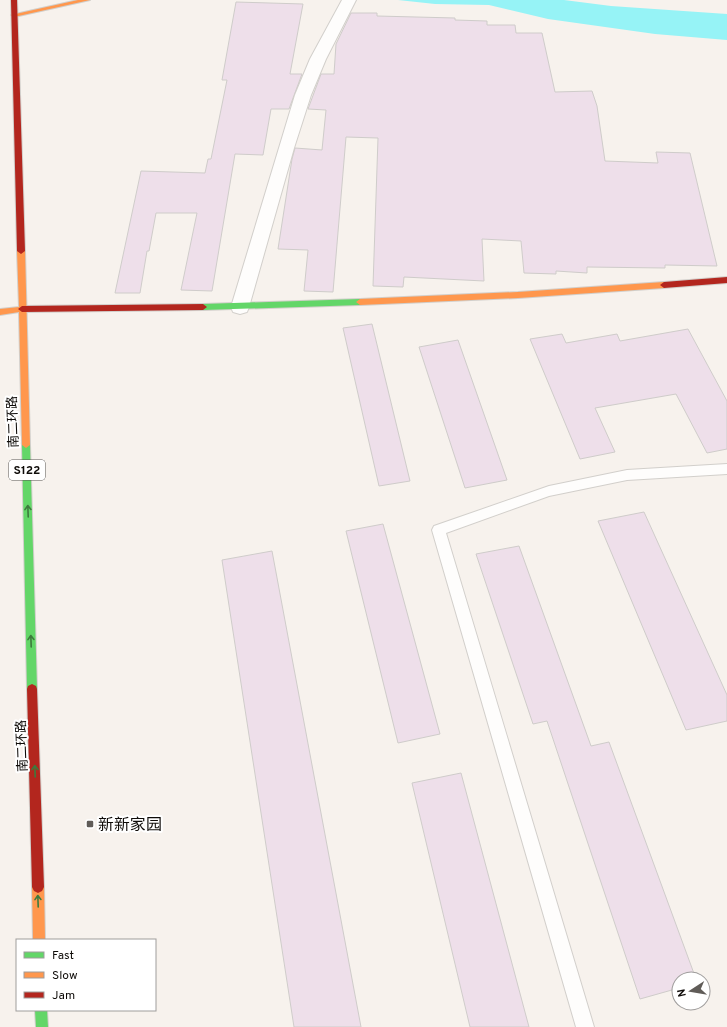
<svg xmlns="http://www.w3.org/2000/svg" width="727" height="1027" font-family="Overpass,'Noto Sans SC',sans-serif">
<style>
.water{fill:#96f3f6}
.building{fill:#eedfea;stroke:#cfccca}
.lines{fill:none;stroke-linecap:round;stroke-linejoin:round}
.lane-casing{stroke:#d2cfcb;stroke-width:2}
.street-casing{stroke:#d2cfcb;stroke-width:2}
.fast-casing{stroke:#d2cfcb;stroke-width:2}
.slow-casing{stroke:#d2cfcb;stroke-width:2}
.jam-casing{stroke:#d2cfcb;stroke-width:2}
.lane{fill:#fefdfc;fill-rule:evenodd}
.street{fill:#fefdfc;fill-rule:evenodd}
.fast{fill:#63d668;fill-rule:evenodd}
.slow{fill:#ff974d;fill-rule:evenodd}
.jam{fill:#b3261e;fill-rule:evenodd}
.oneway{stroke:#3d7b3d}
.poi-dot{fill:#605c58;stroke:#fff;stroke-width:1.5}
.labels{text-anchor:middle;stroke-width:4;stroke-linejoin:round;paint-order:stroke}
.shield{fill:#fff;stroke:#565452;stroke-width:1}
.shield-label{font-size:12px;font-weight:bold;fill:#0e0b08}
.street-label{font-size:13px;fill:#0e0b08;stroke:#fff}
.near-poi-label{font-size:16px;fill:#0e0b08;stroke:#fff;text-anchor:start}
</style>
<rect width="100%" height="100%" fill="#f7f2ed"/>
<!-- water -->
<path class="water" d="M398,0H564L611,6L727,14V40L655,34L548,19L489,5L435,4Z"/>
<!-- building -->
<path class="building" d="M236,2L303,4L290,74H302L289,109H271L263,155L235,154L212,291L181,290L197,213H156L149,251H147L140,293H115L141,171L205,173L208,159H211L227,80H222Z
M351,13H377V16L455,18V20L487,21V25H515L516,33H542L555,92L592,91L597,106L605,161L658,163L656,152L690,153L717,266L665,265V268L587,267V273L556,271V274L524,273L521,241L482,239L484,281L404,277L403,287L373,286L378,138L346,137L333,292L304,291L308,250L278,249L292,159L295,148L322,150L326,110L308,109L321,74H334L336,44Z
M372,324L410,481L379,486L343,328Z
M688,329L727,401V449L707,453L676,394L595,408L615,452L580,459L530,339L562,334L566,343L617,334L620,341Z
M458,340L507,480L465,488L419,347Z
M644,512L727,695V721L686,730L598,521Z
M383,524L440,734L398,743L346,531Z
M519,546L591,746L609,742L696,979H679V988L640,999L547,721L533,724L476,554Z
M272,551L361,1027H294L222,560Z
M461,773L529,1027H470L412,783Z"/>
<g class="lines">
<defs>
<path id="lane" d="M727,464V474L627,480L549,496L446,533L594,1027H576L432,530L434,526L549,486L627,470Z"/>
<path id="street" d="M342,0H356L326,59L311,95L294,148L249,307L247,312L240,314L233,312L231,307L295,95L310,59Z"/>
<path id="fast" d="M360,299L364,302L360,305L203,310L199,307L203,304Z
M26,442L30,445L37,689L36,692L32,694L28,692L27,689L22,445Z
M35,1010H47L48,1027H36Z"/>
<path id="slow" d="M78,0H90L14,17L11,15Z
M21,248L25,251L30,445L26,448L22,445L19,312L0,315V309L19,307L17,251Z
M664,282L668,285L664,288L518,298L360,305L356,302L360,299L518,292Z
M38,881L42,883L44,887L45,940H33L32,887L34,883Z"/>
<path id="jam" d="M11,0H17L25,251L21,254L17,251Z
M727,277V283L664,288L660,285L664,282Z
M203,304L207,307L203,310L22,312L18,309L22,306Z
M32,684L36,686L37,689L44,887L42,891L38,893L34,891L32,887L27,689L28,686Z"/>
</defs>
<!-- lane casing -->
<use href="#lane" class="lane-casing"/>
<!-- street casing -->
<use href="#street" class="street-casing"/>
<!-- fast casing -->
<use href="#fast" class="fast-casing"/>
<!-- slow casing -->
<use href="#slow" class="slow-casing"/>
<!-- jam casing -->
<use href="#jam" class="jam-casing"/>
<!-- lane -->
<use href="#lane" class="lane"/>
<!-- street -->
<use href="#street" class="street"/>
<!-- fast -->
<use href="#fast" class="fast"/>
<!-- slow -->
<use href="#slow" class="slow"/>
<!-- jam -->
<use href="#jam" class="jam"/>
</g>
<!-- one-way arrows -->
<defs><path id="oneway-shaft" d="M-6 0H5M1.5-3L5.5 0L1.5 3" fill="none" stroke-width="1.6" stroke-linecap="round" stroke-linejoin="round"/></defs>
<g class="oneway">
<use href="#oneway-shaft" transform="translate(28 511) rotate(-92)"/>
<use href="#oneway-shaft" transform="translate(31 641) rotate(-92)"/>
<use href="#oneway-shaft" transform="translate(35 771) rotate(-92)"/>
<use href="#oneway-shaft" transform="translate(38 901) rotate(-92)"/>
</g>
<!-- markers -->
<rect class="poi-dot" x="86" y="820" width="8" height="8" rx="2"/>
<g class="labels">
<!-- shield labels -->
<rect class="shield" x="9" y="460" width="36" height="20" rx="3"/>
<g class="shield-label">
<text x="27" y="474">S122</text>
</g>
<!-- street labels -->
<g class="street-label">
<text transform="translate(12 422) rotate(-92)" y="5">南二环路</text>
<text transform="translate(21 746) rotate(-92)" y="5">南二环路</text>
</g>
<!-- near-poi labels -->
<g class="near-poi-label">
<text x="98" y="830">新新家园</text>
</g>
</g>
<!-- legend -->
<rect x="16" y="939" width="140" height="72" fill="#ffffff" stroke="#9f9d9c"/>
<rect x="24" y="952" width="20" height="6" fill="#63d668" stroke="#9f9d9c"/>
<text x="52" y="959" font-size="12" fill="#0e0b08">Fast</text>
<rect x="24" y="972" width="20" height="6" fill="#ff974d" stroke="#9f9d9c"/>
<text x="52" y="979" font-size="12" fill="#0e0b08">Slow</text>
<rect x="24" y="992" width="20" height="6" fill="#b3261e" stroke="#9f9d9c"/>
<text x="52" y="999" font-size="12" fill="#0e0b08">Jam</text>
<!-- north arrow -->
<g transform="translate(691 991) rotate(258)"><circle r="19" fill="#ffffff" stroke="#9f9d9c"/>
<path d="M0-3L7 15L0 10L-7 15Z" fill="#605c58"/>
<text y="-6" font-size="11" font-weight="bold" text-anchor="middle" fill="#0e0b08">N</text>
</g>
</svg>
